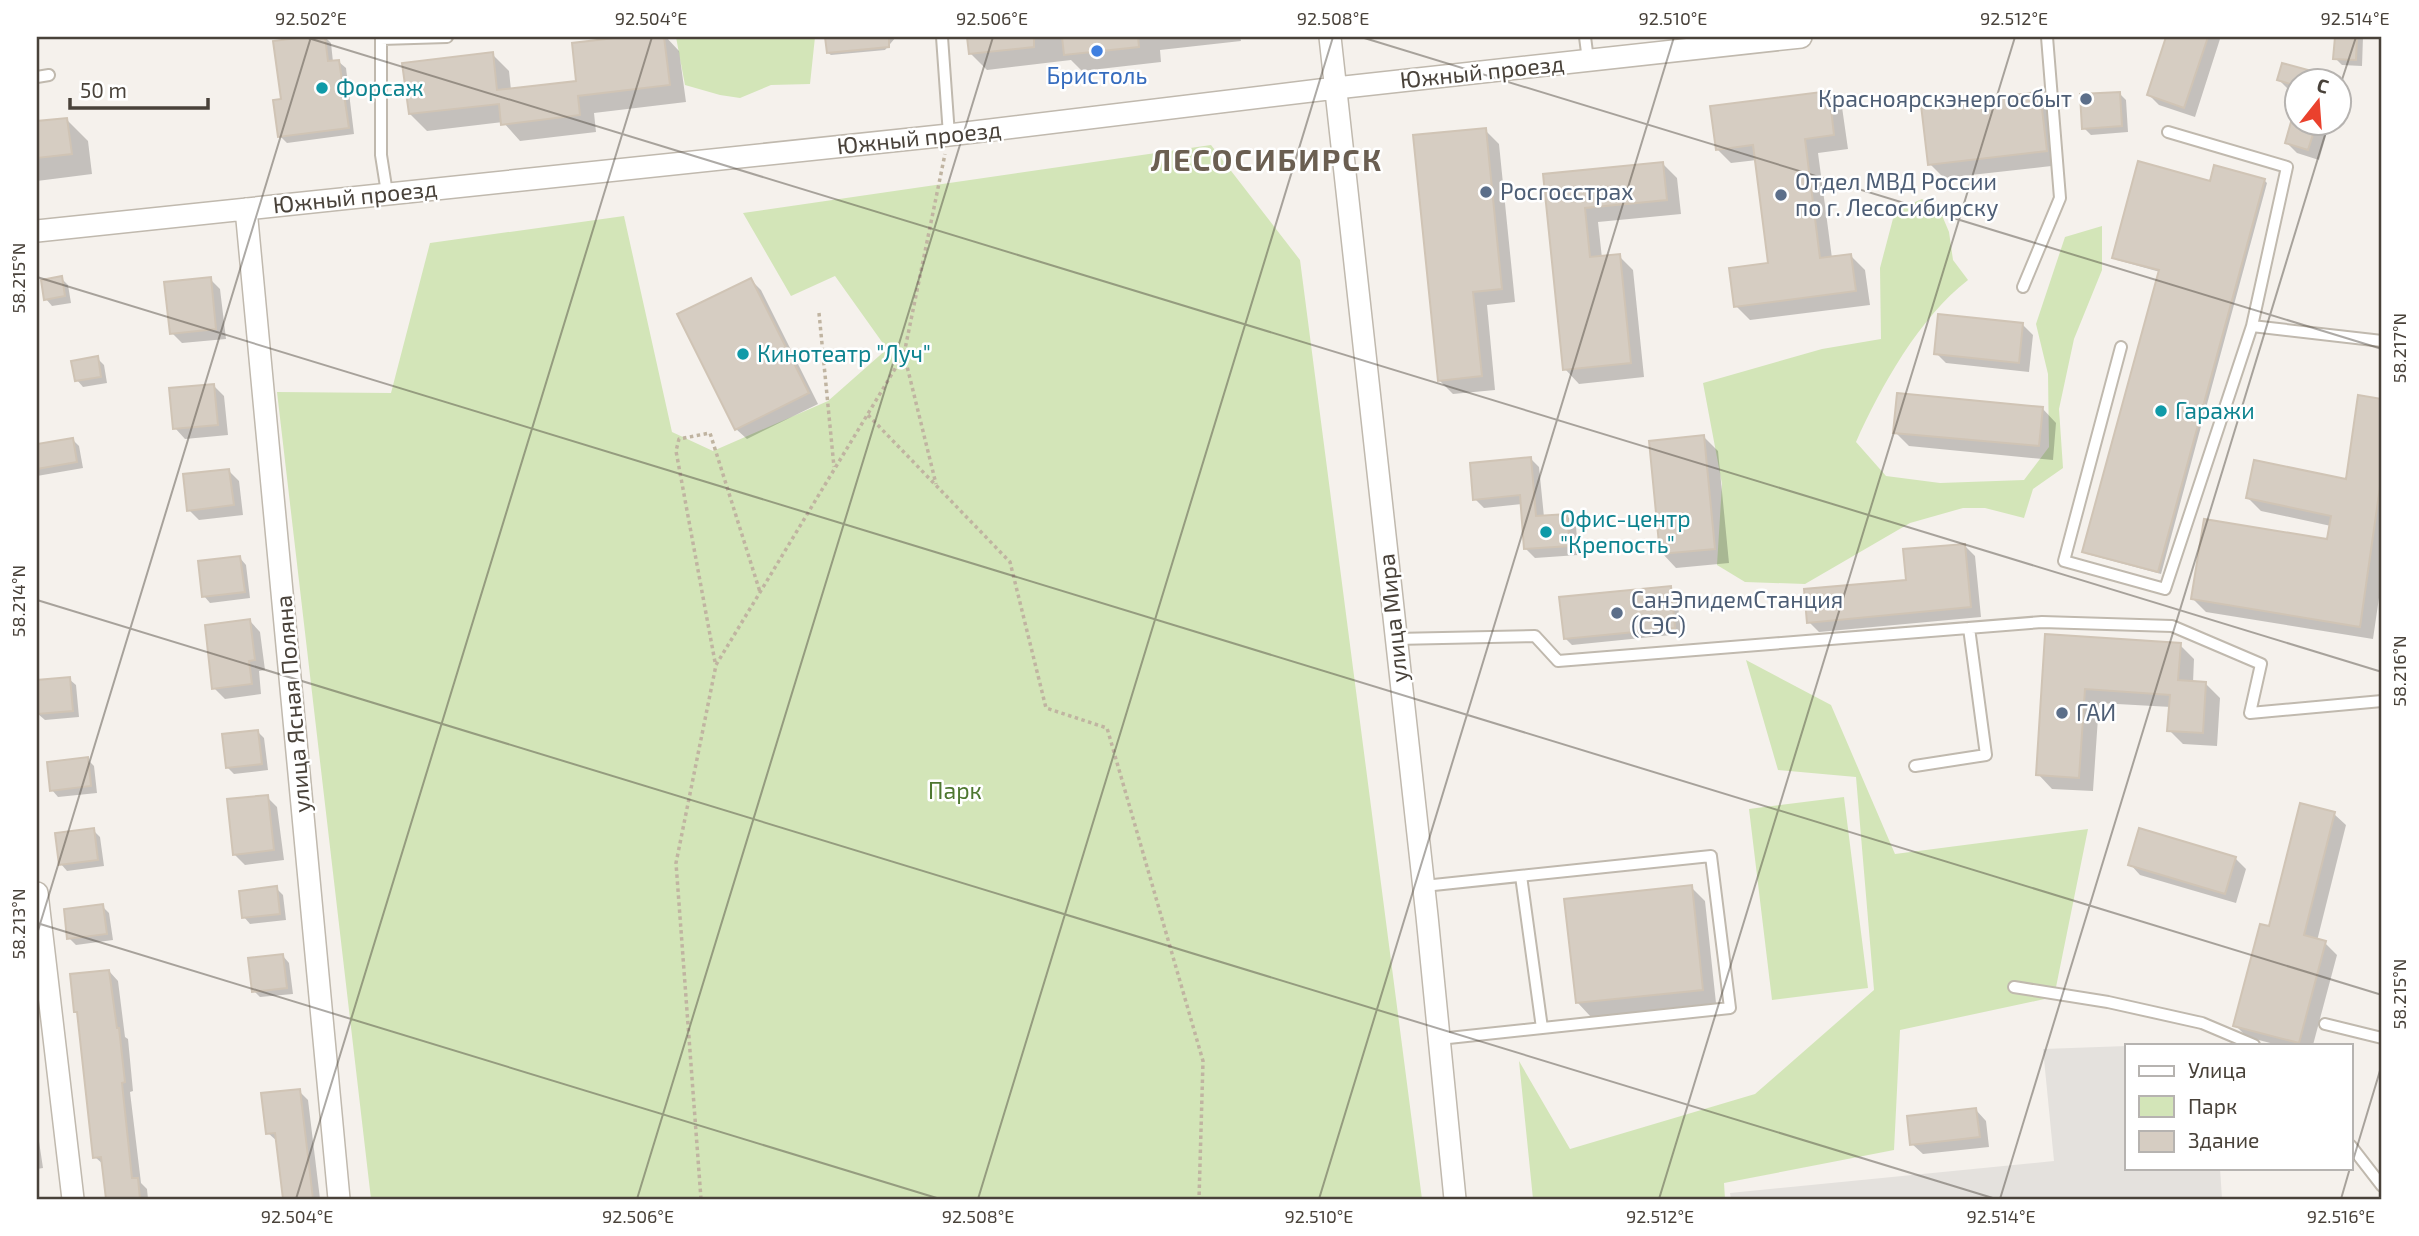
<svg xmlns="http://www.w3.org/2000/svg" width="2419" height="1236" font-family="'Exo 2',sans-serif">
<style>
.industrial{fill:#e4e1dd}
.green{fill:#d3e5b8}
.shadow{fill:#0003}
.building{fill:#d6cdc2;stroke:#d0c4b5;stroke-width:2}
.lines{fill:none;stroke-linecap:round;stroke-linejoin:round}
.lane-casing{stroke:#c0b9ae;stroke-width:14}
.street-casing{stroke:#c0b9ae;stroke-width:24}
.path{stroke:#c0b4a1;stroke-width:3.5;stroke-dasharray:3.5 3.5;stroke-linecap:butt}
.lane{stroke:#fff;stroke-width:10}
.street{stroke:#fff;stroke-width:21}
.ticks{fill:none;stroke:#49423a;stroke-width:2;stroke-opacity:0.45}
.shop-dot{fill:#3f7fe0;stroke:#fff;stroke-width:2.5}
.culture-dot{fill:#0f9aa8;stroke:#fff;stroke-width:2.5}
.service-dot{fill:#5c6f8a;stroke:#fff;stroke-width:2.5}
.labels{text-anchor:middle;stroke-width:5;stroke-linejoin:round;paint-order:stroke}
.street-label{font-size:23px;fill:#49423a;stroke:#fff}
.shop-label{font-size:23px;fill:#366cbe;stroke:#fff}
.culture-label{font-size:23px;fill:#0d838f;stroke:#fff;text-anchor:start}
.service-label{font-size:23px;fill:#4e5e75;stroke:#fff;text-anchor:start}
.park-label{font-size:23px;fill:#4e7730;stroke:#fff}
.district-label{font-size:30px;font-weight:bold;letter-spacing:2px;fill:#6b5f52;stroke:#fff}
.neatline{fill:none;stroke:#49423a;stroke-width:2.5}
.ticks-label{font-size:18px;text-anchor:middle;fill:#49423a}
</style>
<rect width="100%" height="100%" fill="#f5f1ec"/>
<!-- industrial -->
<path class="industrial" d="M2127,1046V1168H2220L2222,1199H1731L1730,1193L2054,1161L2043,1049Z"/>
<!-- green -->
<path class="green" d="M676,37H815L810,84L771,85L740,98L720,95L685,85Z
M1211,145L1300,260L1422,1199H371L277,392L391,393L430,243L624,216L672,432L713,451L828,401L887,349L835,276L791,296L743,213Z
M1922,199L1941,213L1949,232L1953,260L1968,280C1919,318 1881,386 1856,442L1886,476L1940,483L2024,480L2049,447L2048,374L2036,324L2065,237L2102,226V270L2074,339L2059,409L2063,468L2033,489L2024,518L1985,508H1963L1910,523L1805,584L1745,582L1717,565L1722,484L1703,383L1822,349L1881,339L1880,268L1895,211Z
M1746,660L1831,705L1895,854L2088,829L2054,997L1900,1030L1894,1150L1724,1183L1725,1199H1533L1519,1061L1570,1149L1755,1094L1874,990L1856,777L1778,770Z
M1844,797L1868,988L1772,1000L1749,809Z"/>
<!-- shadow -->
<path class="shadow" d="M325,37L331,43L333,62H339L346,68L354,134L287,143L280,136L283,101L275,42Z
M637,37H666L679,51L686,102L594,113L596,132L520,141L503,122L427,131L410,114L492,54L509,71L511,90L578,82L574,44Z
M827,37H896L885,50L831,55L828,53Z
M968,37H1240L1241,41L1160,50L1161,62L1082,71L1071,60L987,70L970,53Z
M2168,37H2217L2220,39L2195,117L2159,105L2149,95Z
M2336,37H2363L2362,66L2342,65L2335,58Z
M2329,78L2332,80H2296V92L2289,90L2279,80Z
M1828,93L1842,107L1848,149L1818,153L1832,258L1851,256L1865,270L1870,305L1750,320L1736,306L1770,265L1757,160L1731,163L1717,149Z
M2119,93L2126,100L2128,132L2091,135L2084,128Z
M2039,94L2053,108L2060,165L1944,178L1930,164Z
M2296,111V122H2330L2319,160L2297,153L2287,143Z
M67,120L88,141L92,174L37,181V123Z
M1485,130L1499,144L1515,302L1487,305L1495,390L1453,394L1439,380Z
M1663,164L1677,178L1681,214L1598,222L1602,258L1619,256L1633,270L1644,377L1579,384L1565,369L1544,176Z
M2264,180L2267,183L2161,574L2087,554L2084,551L2160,272L2117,260L2114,257L2211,183Z
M61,278L68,285L71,303L52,306L46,299Z
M210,279L220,289L226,339L182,343L172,333Z
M751,280L761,290L818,404L747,439L736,429Z
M2023,325L2033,335L2029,372L1946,363L1936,353Z
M97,358L104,365L107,383L83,387L77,380Z
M214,386L224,396L228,435L185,439L175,428Z
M2360,397L2382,401V577L2373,639L2206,612L2193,599L2328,541L2331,526L2261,511L2248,498L2348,482Z
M2042,408L2056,423L2053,460L1909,446L1895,432Z
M1704,437L1718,451L1729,563L1676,568L1662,553Z
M72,439L79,446L83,468L37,476V446Z
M1530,458L1539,467L1544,517L1567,516L1576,525L1578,555L1535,558L1526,549L1522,504L1484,508L1475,499Z
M229,471L239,481L243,515L199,520L189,510Z
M1964,545L1975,556L1981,617L1819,632L1809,622L1908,582Z
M240,558L246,565L250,598L210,603L204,596Z
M1671,588L1677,595L1681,634L1572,645L1565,638Z
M250,621L260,632L265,670L259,671L261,694L225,699L214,688Z
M2047,636L2180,645L2194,659L2193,683L2206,684L2220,698L2217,746L2183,744L2169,730L2171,707L2099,703L2093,791L2052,789L2038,774Z
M69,679L76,685L79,717L45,720L38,714L37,682Z
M258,732L264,738L268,770L234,774L227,767Z
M87,759L94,766L97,793L58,797L52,790Z
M267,797L277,807L284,860L245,865L235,855Z
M2334,814L2346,825L2317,941L2325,943L2337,955L2313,1045H2278L2247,1037L2235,1025L2271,928Z
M93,830L100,837L104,866L67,871L61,864Z
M2236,859L2246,869L2236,903L2140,875L2130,864Z
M1691,887L1705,901L1716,1003L1591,1017L1577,1002Z
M276,888L283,895L286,920L250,924L244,917Z
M102,906L109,913L113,940L76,945L69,938Z
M283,956L289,963L293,994L260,997L254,991Z
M109,971L118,981L125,1037L128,1039L133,1091L130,1092L141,1183L147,1189L148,1199H107L104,1165L95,1157L80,1015L76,1011Z
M299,1091L308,1100L320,1199H285L278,1142L268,1133Z
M1976,1110L1986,1121L1989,1147L1923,1154L1912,1144Z
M37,1128L43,1168L37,1169Z"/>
<!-- building -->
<path class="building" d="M305,37H325L328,61L339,60L349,128L278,137L273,100L281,99L273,41Z
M623,37H664L670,85L578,96L580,115L501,125L499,104L409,114L402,63L493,52L497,90L576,81L572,43Z
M825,37H889V47L827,53Z
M967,37H1034V47L969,54Z
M1062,37H1138L1139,47L1064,55Z
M2166,37H2208L2184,108L2147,95Z
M2335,37H2357L2356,60L2333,59Z
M2282,63L2330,76L2329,80H2297V86L2277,80Z
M1829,91L1834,135L1805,139L1820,258L1851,254L1856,291L1734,307L1729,268L1768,263L1753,145L1716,150L1710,106Z
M2040,92L2047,151L1928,165L1921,105Z
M2120,92L2122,126L2082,129L2080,94Z
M67,118L72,154L37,158V121Z
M2291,122H2317L2308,150L2285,143Z
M1486,128L1502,289L1473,292L1482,376L1438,381L1413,135Z
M2138,161L2210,181L2214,165L2265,179L2158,572L2082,552L2159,270L2112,258Z
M1663,162L1667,200L1585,208L1590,257L1620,254L1631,363L1563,370L1543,174Z
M62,276L65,296L44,300L41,280Z
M211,277L216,329L170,334L164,282Z
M751,278L809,393L735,430L677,314Z
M1938,314L2023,323L2019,363L1934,354Z
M98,356L101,377L75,381L71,361Z
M214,384L218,425L173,429L169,388Z
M1897,393L2043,407L2039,446L1893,433Z
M2358,395L2382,399V473L2360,627L2191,599L2204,519L2327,539L2331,516L2246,498L2254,460L2346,479Z
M1704,435L1715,549L1660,554L1649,441Z
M73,438L77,462L37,469V444Z
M1531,457L1536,516L1567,514L1570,546L1524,549L1520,495L1473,500L1470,463Z
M229,469L234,505L187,511L183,474Z
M1965,544L1971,607L1807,623L1804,589L1906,580L1903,549Z
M240,556L245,592L202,597L198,561Z
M1671,586L1675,628L1564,639L1559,597Z
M250,619L255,660L249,661L252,684L212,689L205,625Z
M2045,634L2181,643L2178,680L2206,682L2203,733L2167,731L2170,695L2085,689L2079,778L2036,775Z
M70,677L73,711L37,714V680Z
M258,730L262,764L226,768L222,734Z
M88,757L91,786L50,791L47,762Z
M268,795L274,850L233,855L227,799Z
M2300,803L2335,812L2304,935L2326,941L2299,1043L2233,1026L2260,924L2269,926Z
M94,828L98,860L59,865L55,833Z
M2139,828L2236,857L2225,894L2128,865Z
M1692,885L1703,990L1576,1003L1564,899Z
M277,886L280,914L242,918L239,891Z
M103,904L107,934L67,939L64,909Z
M283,954L287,988L252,992L248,958Z
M109,970L117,1028H119L125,1082L122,1083L132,1178H138L140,1199H106L101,1157L93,1158L77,1012H74L70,974Z
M300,1089L313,1199H283L275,1133L266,1134L261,1093Z
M1976,1108L1980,1137L1910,1145L1907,1116Z"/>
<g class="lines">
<defs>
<path id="lane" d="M942,37L949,135
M1585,37L1588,60
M37,77L49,75
M2168,132L2287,167L2252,326
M387,193L381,155V39L447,37
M2023,287L2060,198L2047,37
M2121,347L2064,561L2165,589L2252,326L2382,341
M1395,639L1535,636L1558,661L2042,622L2172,626L2261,664L2250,713L2382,701
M1915,766L1986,755L1969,628
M1521,876L1542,1028
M1424,886L1711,856L1730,1008L1439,1039
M2014,987L2108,1002L2202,1023L2254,1045
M2325,1024L2382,1038
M2351,1146L2382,1186"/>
<path id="street" d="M1330,37L1427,916L1455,1199
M246,209L339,1199
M37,231L949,135L1336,88L1801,37
M37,893L73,1199"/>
</defs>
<!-- lane casing -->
<use href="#lane" class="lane-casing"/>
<!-- street casing -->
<use href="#street" class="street-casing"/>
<!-- path -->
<path class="path" d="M819,313L834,467
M904,354L936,484
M868,415L1010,562L1046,708L1107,728L1203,1061L1199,1199
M715,662L676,451L679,439L710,433L760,592
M701,1199L676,863L716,665L904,354L945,154"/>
<!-- lane -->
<use href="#lane" class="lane"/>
<!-- street -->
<use href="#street" class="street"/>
</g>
<!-- ticks -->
<path class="ticks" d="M305,37L2382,672M1361,37L2382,349M2338,92L2356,37M37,277L2382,995M37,600L1996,1199M37,923L940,1199M37,934L311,37M2351,1167L2382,1064M296,1199L652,37M637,1199L993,37M978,1199L1333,37M1319,1199L1674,37M1659,1199L2015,37M2000,1199L2329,122M2341,1199L2350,1168"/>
<!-- markers -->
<circle class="shop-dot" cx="1097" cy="51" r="7"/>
<g class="culture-dot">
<circle cx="322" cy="88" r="7"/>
<circle cx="743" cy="354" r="7"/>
<circle cx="2161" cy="411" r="7"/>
<circle cx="1546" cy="532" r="7"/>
</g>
<g class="service-dot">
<circle cx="2086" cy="99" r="7"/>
<circle cx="1486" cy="192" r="7"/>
<circle cx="1781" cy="195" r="7"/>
<circle cx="1617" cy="613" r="7"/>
<circle cx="2062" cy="713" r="7"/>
</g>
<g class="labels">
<!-- street labels -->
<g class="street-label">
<text transform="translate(1482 72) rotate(-6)" y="8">Южный проезд</text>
<text transform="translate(919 138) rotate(-6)" y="8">Южный проезд</text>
<text transform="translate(355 197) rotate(-6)" y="8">Южный проезд</text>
<text transform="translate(1393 618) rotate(-96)" y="8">улица Мира</text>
<text transform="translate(293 704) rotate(-95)" y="8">улица Ясная Поляна</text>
</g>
<!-- shop labels -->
<g class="shop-label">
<text x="1097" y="84">Бристоль</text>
</g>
<!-- culture labels -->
<g class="culture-label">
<text x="336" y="96">Форсаж</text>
<text x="757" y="362">Кинотеатр "Луч"</text>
<text x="2175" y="419">Гаражи</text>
<text x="1560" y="527">Офис-центр<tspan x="1560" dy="26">"Крепость"</tspan></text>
</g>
<!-- service labels -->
<g class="service-label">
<text x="2072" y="107" text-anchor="end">Красноярскэнергосбыт</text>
<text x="1795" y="190">Отдел МВД России<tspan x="1795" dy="26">по г. Лесосибирску</tspan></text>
<text x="1500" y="200">Росгосстрах</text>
<text x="1631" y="608">СанЭпидемСтанция<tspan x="1631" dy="26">(СЭС)</tspan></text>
<text x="2076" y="721">ГАИ</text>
</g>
<!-- park labels -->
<g class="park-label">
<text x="955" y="799">Парк</text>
</g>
<!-- district labels -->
<g class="district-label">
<text x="1267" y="171">ЛЕСОСИБИРСК</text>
</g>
</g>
<!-- border -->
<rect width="2419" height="1236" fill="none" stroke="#ffffff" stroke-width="77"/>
<!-- legend -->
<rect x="2125" y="1044" width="228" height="126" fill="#ffffff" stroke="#b6b3b0" stroke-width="2"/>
<rect x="2139" y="1066" width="35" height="10" fill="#ffffff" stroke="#b6b3b0" stroke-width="2"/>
<text x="2188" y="1078" font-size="21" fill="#49423a">Улица</text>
<rect x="2139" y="1096" width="35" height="21" fill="#d3e5b8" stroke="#b6b3b0" stroke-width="2"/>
<text x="2188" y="1114" font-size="21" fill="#49423a">Парк</text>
<rect x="2139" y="1131" width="35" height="21" fill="#d6cdc2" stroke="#b6b3b0" stroke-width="2"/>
<text x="2188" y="1148" font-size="21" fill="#49423a">Здание</text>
<!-- north arrow -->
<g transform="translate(2318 102) rotate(17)"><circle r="33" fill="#ffffff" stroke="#b6b3b0" stroke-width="2"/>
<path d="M0-5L12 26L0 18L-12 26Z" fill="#ea412d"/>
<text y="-10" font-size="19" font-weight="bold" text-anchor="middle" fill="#49423a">С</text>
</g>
<!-- scale -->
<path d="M70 98v10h138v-10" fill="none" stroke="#49423a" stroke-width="3.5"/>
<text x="80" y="98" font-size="21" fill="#49423a" stroke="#ffffff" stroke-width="5" paint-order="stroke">50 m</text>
<rect x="38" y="38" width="2342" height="1160" class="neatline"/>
<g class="ticks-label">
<text x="311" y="25">92.502°E</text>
<text x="651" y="25">92.504°E</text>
<text x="992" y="25">92.506°E</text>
<text x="1333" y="25">92.508°E</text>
<text x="1673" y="25">92.510°E</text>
<text x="2014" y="25">92.512°E</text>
<text x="2355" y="25">92.514°E</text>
<text transform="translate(19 278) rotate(-90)" y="6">58.215°N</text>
<text transform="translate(2400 348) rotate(-90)" y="6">58.217°N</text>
<text transform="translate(19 601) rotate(-90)" y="6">58.214°N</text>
<text transform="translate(2400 671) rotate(-90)" y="6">58.216°N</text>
<text transform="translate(19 924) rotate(-90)" y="6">58.213°N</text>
<text transform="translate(2400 994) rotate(-90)" y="6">58.215°N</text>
<text x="297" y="1223">92.504°E</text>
<text x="638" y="1223">92.506°E</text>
<text x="978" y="1223">92.508°E</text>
<text x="1319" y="1223">92.510°E</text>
<text x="1660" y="1223">92.512°E</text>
<text x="2001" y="1223">92.514°E</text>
<text x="2341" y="1223">92.516°E</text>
</g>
</svg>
